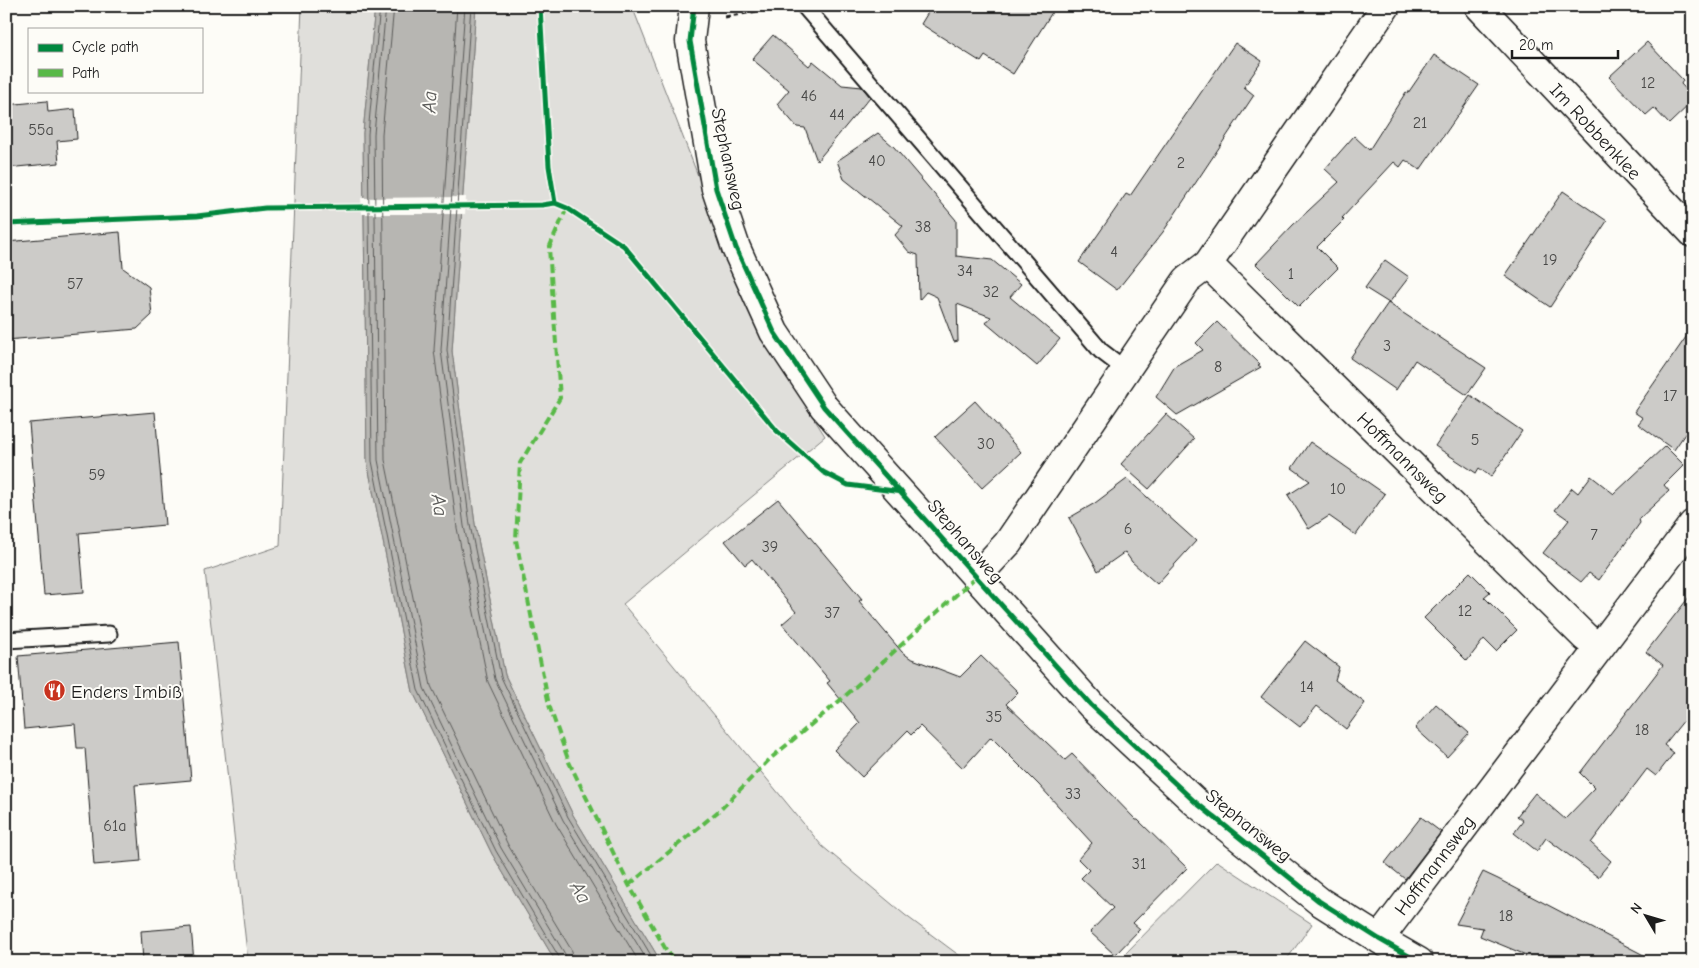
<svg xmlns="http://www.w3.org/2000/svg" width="1699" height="968" font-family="'Comic Neue',sans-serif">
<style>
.green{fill:#e0dfdb;stroke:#7e7e7c}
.water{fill:#b7b6b2;stroke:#797876}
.pier{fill:#fdfcf7}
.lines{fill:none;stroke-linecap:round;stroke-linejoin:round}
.shore{stroke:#5a5a58;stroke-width:1}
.building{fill:#cccbc8;stroke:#1c1c1c}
.lane-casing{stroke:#1c1c1c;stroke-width:19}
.street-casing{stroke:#1c1c1c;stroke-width:31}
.path{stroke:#1c1c1c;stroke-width:3;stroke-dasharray:5 4;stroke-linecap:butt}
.lane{stroke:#fdfcf7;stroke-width:15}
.street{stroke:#fdfcf7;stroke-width:28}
.quiet{stroke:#58b947;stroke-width:4;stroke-dasharray:8 4;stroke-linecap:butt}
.cycleway-casing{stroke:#fdfcf7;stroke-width:8}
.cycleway{stroke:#00873e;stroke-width:5}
.labels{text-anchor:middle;stroke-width:4;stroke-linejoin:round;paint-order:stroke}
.number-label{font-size:16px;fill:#484847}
.street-label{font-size:19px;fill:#1c1c1c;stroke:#fdfcf7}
.poi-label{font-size:19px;fill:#1c1c1c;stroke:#fdfcf7;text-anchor:start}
.water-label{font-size:20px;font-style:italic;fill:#5a5a58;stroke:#fdfcf7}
</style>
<rect width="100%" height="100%" fill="#fdfcf7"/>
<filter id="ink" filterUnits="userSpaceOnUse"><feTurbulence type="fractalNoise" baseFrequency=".02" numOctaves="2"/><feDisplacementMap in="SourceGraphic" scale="10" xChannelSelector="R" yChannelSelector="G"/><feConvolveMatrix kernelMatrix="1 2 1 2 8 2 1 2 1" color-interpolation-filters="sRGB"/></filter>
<g filter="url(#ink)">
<!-- green -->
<path class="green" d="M302,6H375L363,133L367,461L413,692L492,854L556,962H248L205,571L280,546Z
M476,6H632L758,330L825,436L623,604L822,846L905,915L968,962H661L573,815L505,675L475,524L452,351Z
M1217,861L1312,924L1285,962H1117Z"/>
<!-- water -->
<path class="water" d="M375,6H476L452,351L475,524L505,675L573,815L661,962H556L492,854L413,692L367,461L363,133Z"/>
<!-- pier -->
<path class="pier" d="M466,197L465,214H362L361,198Z"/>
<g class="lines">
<!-- shore -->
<path class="shore" d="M380,6L368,134L372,461L418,690L496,851L559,957L560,962
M386,6L374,134L378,460L424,688L501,848L565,954L566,962
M394,6L382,134L385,460L431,686L508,845L572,951L574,962
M457,6L434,350L457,528L488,682L556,824L639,962
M465,6L441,350L464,526L495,679L563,820L648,962
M471,6L447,350L470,525L501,677L568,817L655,962"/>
</g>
<!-- building -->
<path class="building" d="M932,6H1056L1013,74L985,56L981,62L921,24Z
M773,35L809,66L813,61L842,85L862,87L870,97L817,161L805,128L797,127L777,104L789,90L752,59Z
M1647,42L1683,80L1681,84L1693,97V101L1669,124L1654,108L1646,115L1609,77Z
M1235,43L1262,61L1244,87L1254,95L1163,232L1117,290L1079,262L1126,194L1130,196Z
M1434,55L1479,85L1420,170L1405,160L1400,167L1394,162L1342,218L1344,220L1317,247L1338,268L1299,307L1256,264L1293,225L1339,182L1325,169L1354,136L1369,150L1406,92L1408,93Z
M47,101L48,112L75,109L77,139L57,141L59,163L6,168V105Z
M878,133L894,147L956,220V256L992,260L1021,284L1010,297L1060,339L1037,366L986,323L991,317L957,304L958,341L954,342L937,297L926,292L919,300L918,255L909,252L895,235L903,226L844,179L837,161Z
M1563,191L1607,221L1550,307L1505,276Z
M120,232L123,268L149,287L152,315L137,329L6,340V242Z
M1385,260L1409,277L1389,303L1365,288Z
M1388,303L1486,368L1467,395L1415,360L1396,390L1350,358Z
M1217,322L1260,364L1258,365L1261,367L1177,415L1156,397L1175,366L1203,350L1196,343Z
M1693,327V422L1674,450L1638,424L1643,418L1634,412Z
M1470,395L1522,431L1491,477L1479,468L1476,473L1435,446Z
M975,401L1021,452L982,488L935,437Z
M155,412L165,525L79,533L84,592L44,595L29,423Z
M1166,414L1194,439L1149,489L1121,464Z
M1310,442L1385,494L1356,535L1329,516L1309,529L1288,495L1310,481L1292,468Z
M1665,446L1684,465L1664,485L1669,491L1639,519L1640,523L1599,580L1589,573L1581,582L1543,553L1569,520L1555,510L1572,488L1578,493L1591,476L1614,494Z
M1127,479L1196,541L1157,584L1132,562L1125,552L1098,571L1069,518L1095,503Z
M778,499L862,599L859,601L902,652L910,658L960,677L981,656L1018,692L1006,704L1065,760L1072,754L1136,820H1138L1187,868L1133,923L1140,929L1115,955L1090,932L1113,908L1081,878L1089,870L1078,859L1092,843L1039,785L991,737L963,768L920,726L911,735L907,731L862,777L834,750L860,723L827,683L830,681L782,624L796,612L752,559L745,565L725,541Z
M1470,572L1490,592L1484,597L1517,630L1496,651L1484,639L1467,661L1424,618Z
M1693,592V709L1664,745L1674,753L1656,776L1647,769L1591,843L1611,861L1598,877L1546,838L1537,851L1514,833L1523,821L1517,816L1535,793L1565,819L1595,788L1580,773L1663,665L1646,652Z
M1305,641L1339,667L1335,680L1365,703L1346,729L1317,706L1300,727L1261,697Z
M179,642L191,780L135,785L141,861L94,865L85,748H77L75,724L24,729L18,656Z
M1436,704L1469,733L1447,757L1415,728Z
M1421,817L1441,832L1405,879L1385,863Z
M1483,872L1498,879L1657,962H1524L1526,955L1480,936L1483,928L1456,924Z
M191,927L194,962H143L141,931Z"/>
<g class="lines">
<defs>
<path id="lane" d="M804,6L1101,351L1126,370
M6,640L109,634"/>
<path id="street" d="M694,6L690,41L716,189L736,248L774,332L824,407L1091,705L1194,801L1319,901L1379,939L1419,962
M1479,6L1693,233
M1208,264L1585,637L1599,648
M977,576L1008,543L1187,280L1208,264L1386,6
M1379,939L1693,524"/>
</defs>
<!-- lane casing -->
<use href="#lane" class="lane-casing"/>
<!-- street casing -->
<use href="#street" class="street-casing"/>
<!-- path -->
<path class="path" d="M725,17L778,7"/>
<!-- lane -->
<use href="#lane" class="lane"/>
<!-- street -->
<use href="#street" class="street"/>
<!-- quiet -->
<path class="quiet" d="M567,208L549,248L560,398L520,463L516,540L549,705L569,762L629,885L665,948L676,962
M629,885L721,809L770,759L844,697L977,576"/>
<defs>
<path id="cycleway" d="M540,6L549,166L555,203
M694,6L690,41L716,189L736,248L774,332L824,407L1091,705L1194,801L1319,901L1379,939L1419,962
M6,224L197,216L265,208L542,205L555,203L567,208L624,246L777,431L823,472L848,485L902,492"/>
</defs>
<!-- cycleway casing -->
<use href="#cycleway" class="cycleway-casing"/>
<!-- cycleway -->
<use href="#cycleway" class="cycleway"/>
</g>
</g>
<!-- icons -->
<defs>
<symbol id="restaurant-disc" viewBox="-11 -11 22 22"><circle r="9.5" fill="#c8321e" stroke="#fdfcf7"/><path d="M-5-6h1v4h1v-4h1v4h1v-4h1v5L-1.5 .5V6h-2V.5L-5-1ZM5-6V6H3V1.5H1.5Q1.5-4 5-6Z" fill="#fff"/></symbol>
</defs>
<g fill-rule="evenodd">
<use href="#restaurant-disc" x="42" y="678" width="25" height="25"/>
</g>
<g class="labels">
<!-- number labels -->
<g class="number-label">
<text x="1648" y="88">12</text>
<text x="809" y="101">46</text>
<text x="837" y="120">44</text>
<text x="1420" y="128">21</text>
<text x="41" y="135">55a</text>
<text x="877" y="166">40</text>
<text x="1181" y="168">2</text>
<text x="923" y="232">38</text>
<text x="1114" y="257">4</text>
<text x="1550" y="265">19</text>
<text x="965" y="276">34</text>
<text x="1291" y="279">1</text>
<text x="75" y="289">57</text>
<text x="991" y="297">32</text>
<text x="1387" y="351">3</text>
<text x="1218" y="372">8</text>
<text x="1670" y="401">17</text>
<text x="1475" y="445">5</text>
<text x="986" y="449">30</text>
<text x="97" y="480">59</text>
<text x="1338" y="494">10</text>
<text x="1128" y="534">6</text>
<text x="1594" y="540">7</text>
<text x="770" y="552">39</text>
<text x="1465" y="616">12</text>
<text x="832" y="618">37</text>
<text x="1307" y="692">14</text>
<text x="994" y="722">35</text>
<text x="1642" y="735">18</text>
<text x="1073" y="799">33</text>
<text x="115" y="831">61a</text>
<text x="1139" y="869">31</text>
<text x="1506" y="921">18</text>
</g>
<!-- street labels -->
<g class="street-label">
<text transform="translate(1596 131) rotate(47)" y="7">Im Robbenklee</text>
<text transform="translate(729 159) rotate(78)" y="7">Stephansweg</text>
<text transform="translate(1403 457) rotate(45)" y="7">Hoffmannsweg</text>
<text transform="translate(966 541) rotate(49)" y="7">Stephansweg</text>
<text transform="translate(1249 825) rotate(39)" y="7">Stephansweg</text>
<text transform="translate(1434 865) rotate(-53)" y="7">Hoffmannsweg</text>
</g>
<!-- poi labels -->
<g class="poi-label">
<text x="71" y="698">Enders Imbiß</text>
</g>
<!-- water labels -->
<g class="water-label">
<text transform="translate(429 102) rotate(-88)" y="7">Aa</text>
<text transform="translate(440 505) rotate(82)" y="7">Aa</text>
<text transform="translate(581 892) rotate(60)" y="7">Aa</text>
</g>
</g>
<!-- margin -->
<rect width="1699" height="968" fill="none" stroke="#fdfcf7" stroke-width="25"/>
<rect x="12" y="12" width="1674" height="943" fill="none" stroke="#1c1c1c" stroke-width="2" filter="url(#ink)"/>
<!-- legend -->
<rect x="28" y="28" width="175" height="65" fill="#fdfcf7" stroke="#a3a29f"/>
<rect x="38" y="44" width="25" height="8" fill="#00873e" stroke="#a3a29f"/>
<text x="72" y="52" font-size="15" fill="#1c1c1c">Cycle path</text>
<rect x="38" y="69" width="25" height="8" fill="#58b947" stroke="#a3a29f"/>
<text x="72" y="78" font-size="15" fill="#1c1c1c">Path</text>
<!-- north arrow -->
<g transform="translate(1646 916) rotate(308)" stroke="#fdfcf7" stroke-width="4" paint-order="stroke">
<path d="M0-4L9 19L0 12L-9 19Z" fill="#1c1c1c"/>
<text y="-8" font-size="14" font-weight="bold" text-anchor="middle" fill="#1c1c1c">N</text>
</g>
<!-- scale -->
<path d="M1512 50v8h106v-8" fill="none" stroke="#1c1c1c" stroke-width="2.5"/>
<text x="1519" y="50" font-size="15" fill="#1c1c1c" stroke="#fdfcf7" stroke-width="4" paint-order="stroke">20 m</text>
</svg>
